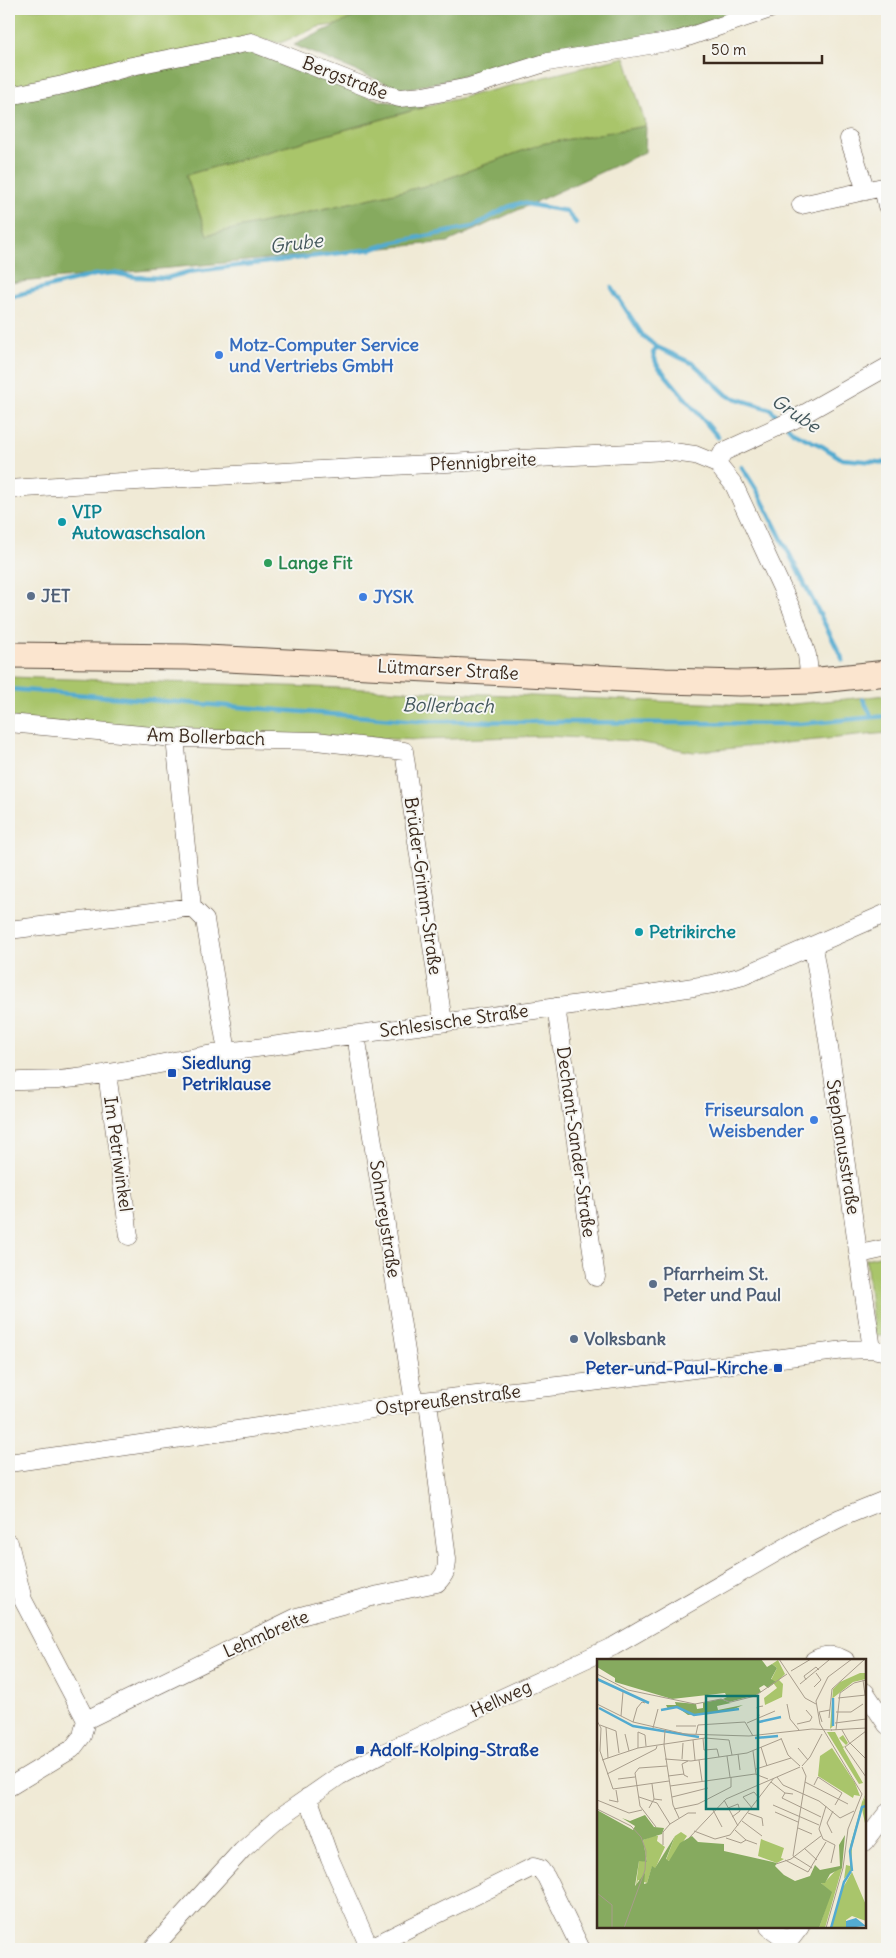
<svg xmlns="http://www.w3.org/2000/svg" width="896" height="1958" font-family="Delius,sans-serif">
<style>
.green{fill:#a9c56b;stroke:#727844}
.forest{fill:#86aa5f;stroke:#606a3e}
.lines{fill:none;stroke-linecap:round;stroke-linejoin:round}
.stream{stroke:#53abd0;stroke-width:4.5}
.street-casing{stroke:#56473a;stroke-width:19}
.secondary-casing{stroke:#56473a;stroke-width:27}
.street{stroke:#fff;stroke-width:18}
.secondary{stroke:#fbe5cf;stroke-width:25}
.shop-dot{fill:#3f7fe0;stroke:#f6f6f2;stroke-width:2}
.culture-dot{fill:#0f9aa8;stroke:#f6f6f2;stroke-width:2}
.leisure-dot{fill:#2e9e5b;stroke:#f6f6f2;stroke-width:2}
.service-dot{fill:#5c6f8a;stroke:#f6f6f2;stroke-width:2}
.transit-dot{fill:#1a4fb4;stroke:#f6f6f2;stroke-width:2}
.labels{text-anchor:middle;stroke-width:4;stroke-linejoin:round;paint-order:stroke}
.street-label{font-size:18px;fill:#3b2a1e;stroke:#f6f6f2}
.shop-label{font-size:18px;font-weight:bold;fill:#366cbe;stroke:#f6f6f2;text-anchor:start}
.culture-label{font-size:18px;font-weight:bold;fill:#0d838f;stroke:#f6f6f2;text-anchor:start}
.leisure-label{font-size:18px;font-weight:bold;fill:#27864d;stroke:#f6f6f2;text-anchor:start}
.service-label{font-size:18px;font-weight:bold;fill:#4e5e75;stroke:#f6f6f2;text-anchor:start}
.transit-label{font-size:18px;font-weight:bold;fill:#164399;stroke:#f6f6f2;text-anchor:start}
.water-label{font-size:19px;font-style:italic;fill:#43575c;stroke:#f6f6f2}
.inset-river{fill:none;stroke:#53abd0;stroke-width:2.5}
.inset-road{fill:none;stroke:#a89d8c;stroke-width:1}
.view{fill:#0f766e;fill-opacity:0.15;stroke:#0f766e;stroke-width:2.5}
.inset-edge{fill:none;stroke:#3b2a1e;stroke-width:2.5}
</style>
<rect width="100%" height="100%" fill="#f6f6f2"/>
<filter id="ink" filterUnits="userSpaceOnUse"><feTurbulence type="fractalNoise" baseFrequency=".02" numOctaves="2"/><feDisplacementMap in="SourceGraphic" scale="10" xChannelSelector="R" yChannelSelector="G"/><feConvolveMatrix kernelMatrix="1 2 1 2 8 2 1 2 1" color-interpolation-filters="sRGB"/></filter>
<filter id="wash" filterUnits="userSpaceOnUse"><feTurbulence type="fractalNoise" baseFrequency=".0096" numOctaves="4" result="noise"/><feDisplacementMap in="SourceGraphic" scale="20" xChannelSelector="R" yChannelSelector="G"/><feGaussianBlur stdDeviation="1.12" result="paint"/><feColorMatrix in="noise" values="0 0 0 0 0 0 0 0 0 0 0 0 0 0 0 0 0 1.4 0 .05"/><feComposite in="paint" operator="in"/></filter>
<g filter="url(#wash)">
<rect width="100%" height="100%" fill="#f0ead6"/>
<!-- green -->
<path class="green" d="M9,9H466L318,27L280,43L258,39L9,91Z
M625,57L646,126L541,144L430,185L207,235L186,175L436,104Z
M9,677L316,687L773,706L887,695V733L694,752L632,741L547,736L419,740L181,731L9,719Z
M887,1254V1336L874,1335L866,1259Z"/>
<!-- forest -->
<path class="forest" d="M370,9H748L688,29L560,54L402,90L294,45Z
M250,50L381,101L428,106L186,175L207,235L430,185L541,144L646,126L645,152L448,242L9,283V99Z"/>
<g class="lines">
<!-- stream -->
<path class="stream" d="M612,288L643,336L657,347L694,364L728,396L770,409L783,421
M9,297L94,275L114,273L135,277L167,278L188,272L372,249L395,242L473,227L508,207L521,203L566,211L576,223
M657,347L653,353L657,365L718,437
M788,427L794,433L822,446L842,459L887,463
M742,467L759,494L843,660
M9,689L419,721L799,724L887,716
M863,699L872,717"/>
</g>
</g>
<g filter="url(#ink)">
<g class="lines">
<defs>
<path id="street" d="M9,96L63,85L132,66L251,42L371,89L399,98L423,96L469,87L548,62L679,40L770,9
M849,139L866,191
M887,186L883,187L887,206
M801,205L883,187
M717,464L723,452L795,419L887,367
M9,489L283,472L666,451L695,455L717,464L734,485L792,610L807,655L810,681
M9,723L175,738L316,741L404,751L443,1022
M175,738L192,907
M9,930L192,907L205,920L227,1052
M813,947C836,1080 852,1215 872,1349
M556,1007L596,1277
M356,1035L414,1402
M107,1073L129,1236
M9,1082C25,1080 42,1081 58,1080C115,1075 171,1060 227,1052L616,999L713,984L743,976L887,913
M860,1254L887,1248
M9,1463L313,1419L414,1402L584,1383L845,1350L872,1349L887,1352
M9,1543L23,1600L86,1720
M814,1660C826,1654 833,1654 845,1660
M865,1692L887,1725
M9,1787L72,1749L82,1736L86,1720L297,1617L379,1595L437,1583C445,1575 447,1570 447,1559L428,1401
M308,1797L330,1859L370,1949
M865,1842L887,1813
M769,1927L789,1942
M369,1948L533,1867L540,1869L546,1877L581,1949
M152,1949L242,1850L276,1820L339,1776L383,1753L614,1646L810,1533L840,1518L887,1499
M783,1949L800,1927"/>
<path id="secondary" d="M9,655L186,657L665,681L740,683L810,681L887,673"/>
</defs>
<!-- street casing -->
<use href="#street" class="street-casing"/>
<!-- secondary casing -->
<use href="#secondary" class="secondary-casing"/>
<!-- street -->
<use href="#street" class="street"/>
<!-- secondary -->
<use href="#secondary" class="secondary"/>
</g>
</g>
<!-- markers -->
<g class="shop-dot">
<circle cx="219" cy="355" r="5"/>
<circle cx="363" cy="597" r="5"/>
<circle cx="814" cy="1120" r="5"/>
</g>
<g class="culture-dot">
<circle cx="62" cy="522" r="5"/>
<circle cx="639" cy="932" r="5"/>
</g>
<circle class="leisure-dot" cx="268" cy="563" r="5"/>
<g class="service-dot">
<circle cx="31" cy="596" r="5"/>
<circle cx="653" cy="1284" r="5"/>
<circle cx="574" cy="1339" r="5"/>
</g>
<g class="transit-dot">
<rect x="167" y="1068" width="10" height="10" rx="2.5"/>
<rect x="773" y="1363" width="10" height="10" rx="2.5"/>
<rect x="355" y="1745" width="10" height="10" rx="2.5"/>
</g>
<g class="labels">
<!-- street labels -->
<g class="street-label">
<text transform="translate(345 78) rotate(21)" y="6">Bergstraße</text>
<text transform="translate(483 462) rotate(-3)" y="6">Pfennigbreite</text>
<text transform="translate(448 670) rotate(3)" y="6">Lütmarser Straße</text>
<text transform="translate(206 737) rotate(2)" y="6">Am Bollerbach</text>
<text transform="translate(423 886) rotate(82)" y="6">Brüder-Grimm-Straße</text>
<text transform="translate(454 1021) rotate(-8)" y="6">Schlesische Straße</text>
<text transform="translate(576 1142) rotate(82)" y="6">Dechant-Sander-Straße</text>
<text transform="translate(843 1147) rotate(81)" y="6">Stephanusstraße</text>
<text transform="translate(118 1154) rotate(82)" y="6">Im Petriwinkel</text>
<text transform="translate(385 1219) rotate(81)" y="6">Sohnreystraße</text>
<text transform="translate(448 1400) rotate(-7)" y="6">Ostpreußenstraße</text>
<text transform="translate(266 1634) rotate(-24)" y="6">Lehmbreite</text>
<text transform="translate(501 1699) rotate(-25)" y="6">Hellweg</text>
</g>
<!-- shop labels -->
<g class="shop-label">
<text x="229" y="351">Motz-Computer Service<tspan x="229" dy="21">und Vertriebs GmbH</tspan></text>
<text x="373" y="603">JYSK</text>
<text x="804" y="1116" text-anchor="end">Friseursalon<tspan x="804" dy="21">Weisbender</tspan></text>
</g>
<!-- culture labels -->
<g class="culture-label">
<text x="72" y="518">VIP<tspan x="72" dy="21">Autowaschsalon</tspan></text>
<text x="649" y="938">Petrikirche</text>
</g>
<!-- leisure labels -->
<g class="leisure-label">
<text x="278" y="569">Lange Fit</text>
</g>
<!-- service labels -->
<g class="service-label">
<text x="41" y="602">JET</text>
<text x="663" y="1280">Pfarrheim St.<tspan x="663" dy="21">Peter und Paul</tspan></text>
<text x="584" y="1345">Volksbank</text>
</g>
<!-- transit labels -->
<g class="transit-label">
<text x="182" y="1069">Siedlung<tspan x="182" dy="21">Petriklause</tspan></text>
<text x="768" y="1374" text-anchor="end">Peter-und-Paul-Kirche</text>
<text x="370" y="1756">Adolf-Kolping-Straße</text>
</g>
<!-- water labels -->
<g class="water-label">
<text transform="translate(296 243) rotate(-7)" y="7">Grube</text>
<text transform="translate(796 413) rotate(34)" y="7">Grube</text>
<text transform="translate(448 705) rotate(1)" y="7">Bollerbach</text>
</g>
</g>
<!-- overview -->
<g transform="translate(597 1659)">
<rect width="269" height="269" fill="#f0ead6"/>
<path d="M181,1L188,15L182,21L186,25L185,38L168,46L167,39L180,29L174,21L180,9L175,5ZM263,14H269V20L256,23L236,39V67L233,70L236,30L243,23ZM230,73H238L246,88L249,86L242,79L246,76L251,84L246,89L266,124L262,125ZM235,89L258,124L263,137L257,136L256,139L221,117L223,97ZM269,134L266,143L269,137V169L265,150L255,188L254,212L247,220L249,206L253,207V187L261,159L265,143ZM84,173L90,177L73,202L69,201L78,177ZM56,177H61L60,182L68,188L58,210L55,208L50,224L41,221L39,227L42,201L50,203L46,181ZM164,180L187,189L184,199L187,200L180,204L161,197ZM242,208L245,209L228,269H222L234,233L224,224H227ZM255,213L269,246V262L255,257L249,261V269H234L244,232Z" fill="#a9c56b"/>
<path d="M0,0H164L170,8L175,5L180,9L174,20L179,23L171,29L167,26L162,29L164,33L159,36L132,43L126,40L130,38L128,34L75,40L18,23V19L0,8ZM124,40L134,44L120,47L121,51L146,46L135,51L91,56L80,48L71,50L69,46H79L78,43L99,45L100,50L106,49V44ZM0,151L36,171L38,167L25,159L33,162L48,156L57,168L67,169L65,175L46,181L50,203L42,202L38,227L48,214L47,225L50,224L55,207L58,209L78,177L69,200L72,202L83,184L95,177L101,183L127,185V192L180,204L178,207L187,216L198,222L213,217L218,206L223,211L243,207L242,186L248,176L245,209L233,215L228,224H224L235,233L222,269H0Z" fill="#86aa5f"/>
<path d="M259,259L269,267L249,269V262Z" fill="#53abd0"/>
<path class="inset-river" d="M0,20L52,44M2,49L36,67L102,78M64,51L80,48L97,56L142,50M162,63L184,58M236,67V39M158,79L181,77M255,212L253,192L265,148L269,147M234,269L247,223L254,212"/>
<path class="inset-road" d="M182,0L208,39L219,45M194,12L214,0M0,15L31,31L98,45L124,40L134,43L158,37L190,15M209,21L207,17L219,8L222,11M266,21L268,36M203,25L232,1M217,28L224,21L219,14M241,39L269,36M0,45L36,63L88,75L152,77L215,70L235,71M190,45L193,60L202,71M239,53H254L266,45M24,57L26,33M162,57L160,48L166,47M232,59L235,30L268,0M0,62L4,69L3,92L16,130L72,122M36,63L40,49L45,43L48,44M225,63L222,53L233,51M150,64L178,52M238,64L269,60M200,65L213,62L215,58L209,51M3,66L19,72L22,94M79,67H99M9,68L11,99M56,69L61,50M68,71L67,86L76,146L82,159M234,71L269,69M239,71L243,34L257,24L269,21M245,71L253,85M269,72L248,88L269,118M28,75L32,92M99,75L101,66L148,63L156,77M106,79L107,91L120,90L122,98M184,79L191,96L203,107M96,81L98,101M253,84L269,100M164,88L170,107M41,89V73L48,76L49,87M201,89L211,101M156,92L159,115M141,95L143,111M130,97L133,118M68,100L94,102L150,94L184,80M85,100L86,84M5,101L41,89L108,79L132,81L135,96M102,101L105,122M205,107L213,98L225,75M159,110L194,99M10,115L59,90L60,87M71,117L87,115M91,118L87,116L85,105L91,102M180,118L186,126L222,142L243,159L257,152M21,120L38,118M174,123L188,134L196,135M208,123L251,145M55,125L57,140M217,126L221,118L245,134L238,146M73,127L158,115L171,120M188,134L185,139L224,158M42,138L60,144L73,165M75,138L111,129M0,141L32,154L45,151M12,141L21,143L19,131M127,141L141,167M176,146L222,166M229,147L222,170L226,180L238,186L234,204M52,149L57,140L65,141M131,149L141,145L143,152L135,158M155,149L146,138L157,133L162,139M0,150L34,167L44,178L49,192L48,211L27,269M77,150L101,145L134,128V118M116,151L125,168M178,153L201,163M151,154L165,159L166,167M145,162L165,177M59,168L43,147L38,114L42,109L70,107M201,169L215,175M138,171L149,181L160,185M97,172L118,180L133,176L177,119M235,174L230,164L236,152M92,179L129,140L203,108M129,179L144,184L149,181M66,186V173L73,165L91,154H99M207,189L220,201M196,197L209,117L205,108M196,197L215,209M188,201L211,213L229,183M179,205L194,200L224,177M0,234L15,246V269M229,269L246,209L251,170L265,135L223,65L219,42L231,18L255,0"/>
<path class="view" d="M109,37H161V150H109Z"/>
<rect width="269" height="269" class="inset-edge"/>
</g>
<!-- margin -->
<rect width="896" height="1958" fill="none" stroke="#f6f6f2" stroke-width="30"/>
<!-- scale -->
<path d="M704 55v8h118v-8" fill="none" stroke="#3b2a1e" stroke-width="2.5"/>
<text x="711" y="55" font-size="15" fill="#3b2a1e" stroke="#f6f6f2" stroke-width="4" paint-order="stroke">50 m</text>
</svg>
